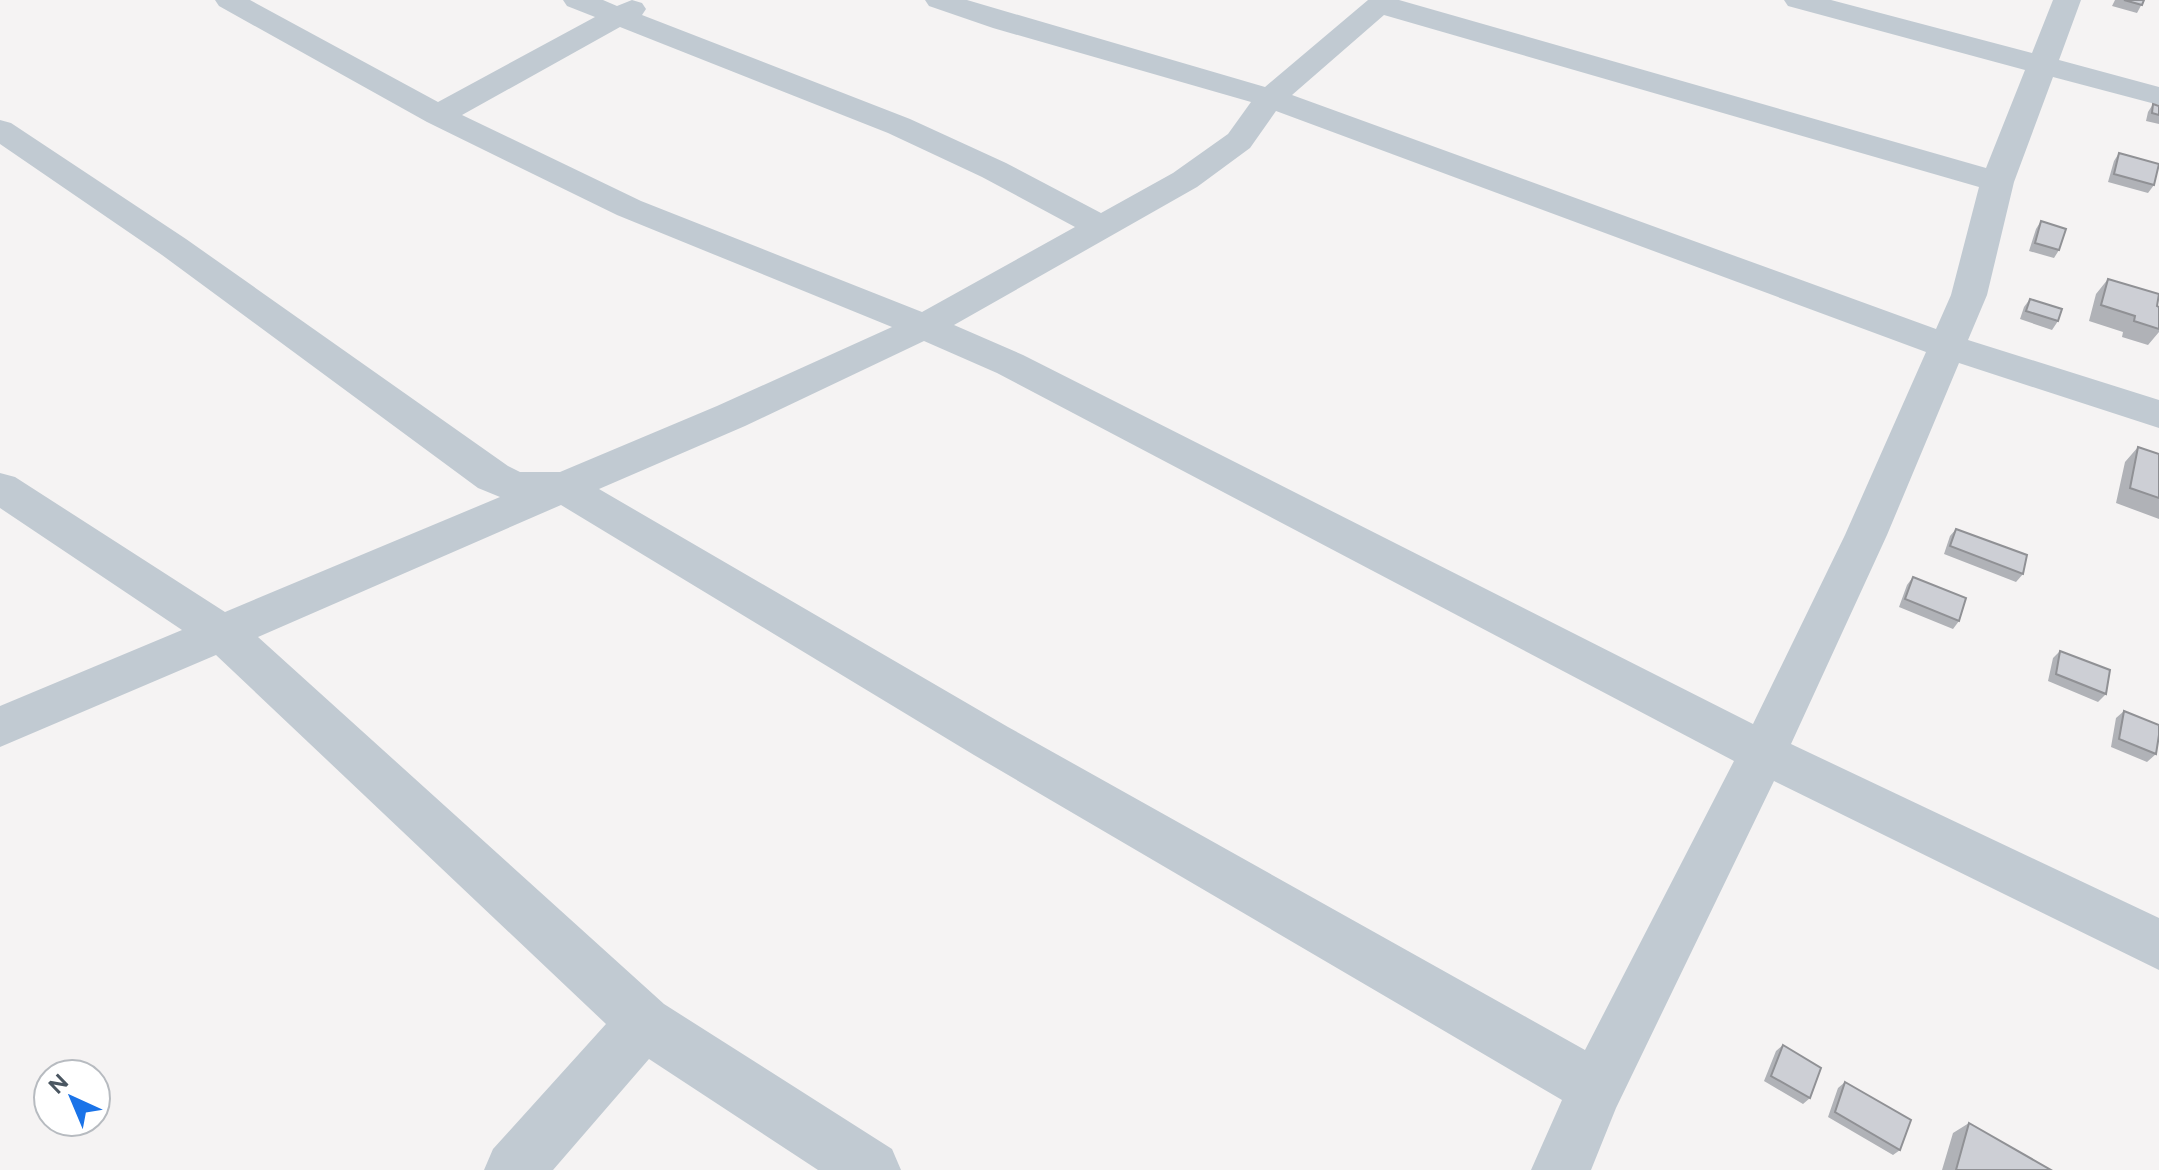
<svg xmlns="http://www.w3.org/2000/svg" width="2159" height="1170" font-family="Figtree,sans-serif">
<style>
.lines{fill:none;stroke-linecap:round;stroke-linejoin:round}
.minor{fill:#c1cad2;fill-rule:evenodd}
.wall{fill:#b0b2b7}
.building{fill:#cdcfd5;stroke:#909195;stroke-width:2}
</style>
<rect width="100%" height="100%" fill="#f5f3f3"/>
<g class="lines">
<!-- minor -->
<path class="minor" d="M215,0H250L438,102L595,17L567,6L563,0H603L617,6L632,0L642,3L646,9L642,15L910,119L1006,163L1101,213L1173,173L1228,134L1251,102L993,28L929,6L925,0H967L1265,87L1368,0H1399L1986,168L2025,70L1788,6L1784,0H1831L2032,53L2053,0H2081L2059,60L2159,87V105L2053,77L2014,182L1987,295L1968,340L2159,400V428L1959,363L1887,535L1791,744L2159,918V970L1774,781L1616,1108L1591,1170H1531L1562,1100L974,755L561,505L258,637L664,1004L892,1149L901,1170H818L649,1059L553,1170H484L493,1149L606,1024L216,655L0,747V706L182,630L0,508V473L15,477L225,612L500,497L478,488L162,255L0,144V120L11,123L186,239L508,466L520,472H560L717,406L892,327L617,215L427,122L219,6ZM1384,15L1979,187L1951,295L1936,329L1292,95ZM620,27L888,133L982,177L1075,227L922,312L641,201L462,115ZM1276,111L1926,352L1845,535L1753,724L1023,355L954,325L1197,187L1250,148ZM924,341L997,373L1734,761L1585,1050L1008,727L599,489L745,426Z"/>
</g>
<!-- wall -->
<path class="wall" d="M2115,0H2144L2137,13L2112,6Z
M2153,104L2159,106V124L2146,121L2148,112Z
M2119,153L2154,185L2148,193L2108,182L2114,161Z
M2041,221L2059,250L2054,258L2029,251L2036,229Z
M2108,279L2159,307V332L2148,345L2122,337L2123,332L2089,321L2096,294Z
M2030,299L2058,321L2052,330L2020,319L2024,307Z
M2138,447L2159,454V519L2116,503L2125,462Z
M1956,529L2023,574L2016,582L1944,554L1950,536Z
M1913,577L1959,621L1953,629L1899,607L1907,585Z
M2060,651L2106,694L2098,702L2048,681L2053,658Z
M2124,711L2156,754L2147,762L2111,747L2116,718Z
M1783,1045L1810,1098L1803,1104L1764,1081L1776,1051Z
M1845,1082L1900,1150L1893,1155L1828,1117L1838,1088Z
M1969,1123L2051,1170H1942L1953,1133Z"/>
<!-- building -->
<path class="building" d="M2124,0H2144L2142,5Z
M2153,104L2159,106V115L2152,113Z
M2119,153L2159,164L2154,185L2114,174Z
M2041,221L2066,229L2059,250L2035,243Z
M2108,279L2159,294L2157,306L2159,307V329L2134,321L2135,316L2101,305Z
M2030,299L2062,309L2058,321L2026,311Z
M2138,447L2159,454V498L2130,488Z
M1956,529L2027,555L2023,574L1950,546Z
M1913,577L1966,598L1959,621L1905,599Z
M2060,651L2110,670L2106,694L2056,674Z
M2124,711L2159,725V735L2156,754L2119,739Z
M1783,1045L1821,1068L1810,1098L1771,1076Z
M1845,1082L1911,1120L1900,1150L1835,1112Z
M1969,1123L2051,1170H1956Z"/>
<!-- north arrow -->
<g transform="translate(72 1098) rotate(316)"><circle r="38" fill="#ffffff" stroke="#b7bbc0" stroke-width="2"/>
<path d="M0-6L14 30L0 20L-14 30Z" fill="#1a73e8"/>
<text y="-12" font-size="22" font-weight="bold" text-anchor="middle" fill="#4a5661">N</text>
</g>
</svg>
